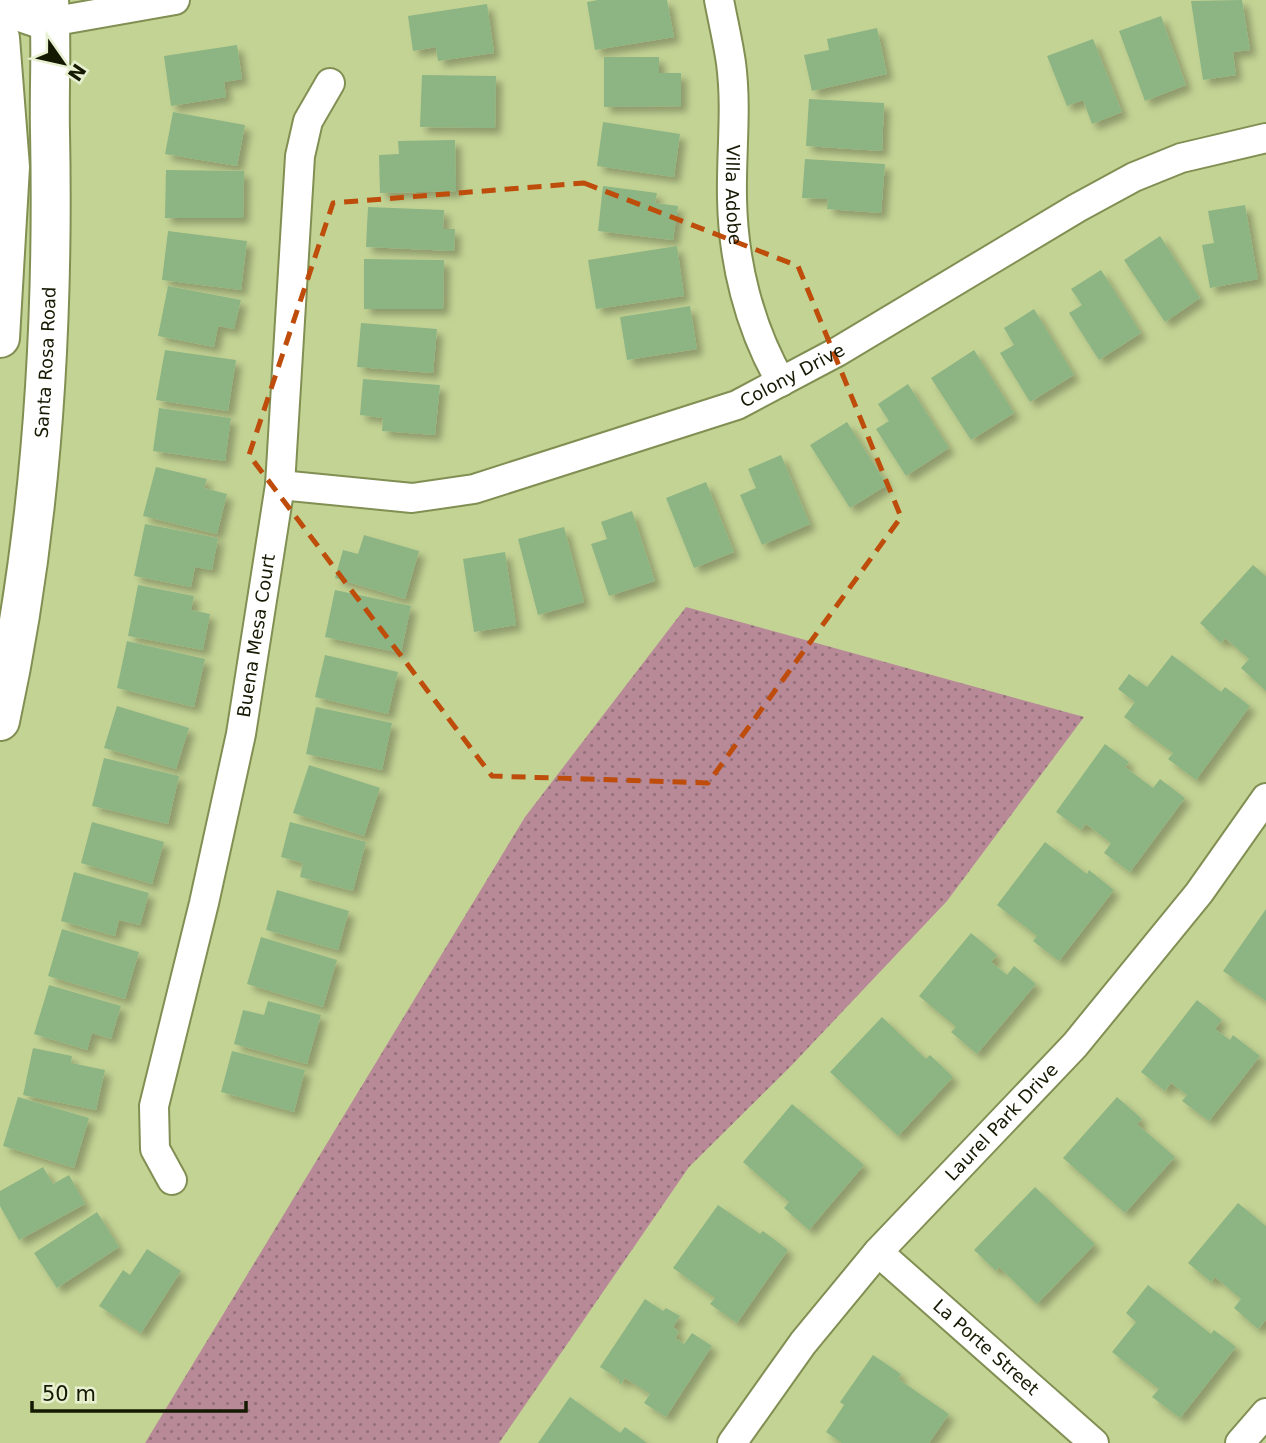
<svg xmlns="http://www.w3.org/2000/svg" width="1266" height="1443" font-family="'DejaVu Sans',sans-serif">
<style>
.green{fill:url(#green-dots)}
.building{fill:#8db483;filter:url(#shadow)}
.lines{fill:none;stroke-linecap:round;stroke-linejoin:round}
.street-casing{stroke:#818f53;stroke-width:32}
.secondary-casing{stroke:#818f53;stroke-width:42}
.street{stroke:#fff;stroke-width:28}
.secondary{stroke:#fff;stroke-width:38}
.marked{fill:none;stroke:#be4c0a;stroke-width:5;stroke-dasharray:14 9;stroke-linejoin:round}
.labels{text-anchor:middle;stroke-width:5;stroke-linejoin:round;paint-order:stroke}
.street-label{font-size:18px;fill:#141902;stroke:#e7f0d0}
</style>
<defs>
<pattern id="green-dots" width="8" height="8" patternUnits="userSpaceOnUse" patternTransform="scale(1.75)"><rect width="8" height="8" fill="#b88a98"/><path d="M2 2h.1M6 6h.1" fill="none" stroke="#94707a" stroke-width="1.8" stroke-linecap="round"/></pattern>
<filter id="shadow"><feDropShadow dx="6" dy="6" stdDeviation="3.5" flood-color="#0004"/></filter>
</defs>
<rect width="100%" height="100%" fill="#c3d394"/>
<!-- green -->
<path class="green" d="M686,607L1084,717L947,901L791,1066L689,1167L499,1443H145L525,817Z"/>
<!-- building -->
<path class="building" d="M598,0H667L674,37L595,50L587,2Z
M1242,0L1250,50L1233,52L1236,75L1203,80L1191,1Z
M487,4L494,53L438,61L436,47L413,51L408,16Z
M1161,16L1186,85L1145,101L1119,31Z
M877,28L887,74L812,91L804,55L829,50L827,39Z
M1093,39L1122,112L1092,124L1083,100L1067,106L1047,56Z
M237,45L242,79L224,82L226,97L171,106L164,56Z
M604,57H659V73H681V106L604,107Z
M422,75L496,76L495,128L420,127Z
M809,99L884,103L882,151L806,146Z
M173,112L245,125L237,166L165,154Z
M603,122L680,134L674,177L597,166Z
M455,140L456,191L380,193L379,155L399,154L398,141Z
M805,159L885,164L881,213L827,209L828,199L802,198Z
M166,170L244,171L243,218H165Z
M603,186L657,193L655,203L678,206L673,240L598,231Z
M1245,205L1258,279L1210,288L1202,245L1214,243L1208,211Z
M368,207L444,210L443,229H455L454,251L366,247Z
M168,231L247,241L241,290L162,280Z
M1160,236L1200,298L1165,322L1124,260Z
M677,246L684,296L596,309L588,260Z
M364,259L444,260L443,309H364Z
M1101,270L1141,333L1099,360L1069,313L1082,305L1071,289Z
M168,286L241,300L234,329L218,326L214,347L158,336Z
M690,306L697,349L627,360L620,317Z
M1034,309L1074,375L1030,402L1000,353L1014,345L1004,328Z
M361,323L437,329L433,373L357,367Z
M165,350L236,360L228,411L156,400Z
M974,350L1014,413L971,440L931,378Z
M363,379L440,385L435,435L382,431L383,418L360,415Z
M908,384L949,448L906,476L876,429L889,421L878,404Z
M159,408L231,418L225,461L153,451Z
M847,422L887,485L850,508L810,445Z
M781,455L810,524L762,545L740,495L756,488L748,469Z
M156,467L207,479L204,488L227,494L217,534L143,516Z
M706,482L734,552L694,568L666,498Z
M632,511L655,581L609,596L591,544L607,539L601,522Z
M145,524L218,538L212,570L195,567L191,587L134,576Z
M564,527L584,602L538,615L518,539Z
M364,535L419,551L405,599L335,578L343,550L358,554Z
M505,552L516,625L474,632L463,559Z
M1253,565L1266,576V691L1241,668L1249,659L1225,638L1221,643L1200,623Z
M138,585L194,596L191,610L210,614L203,650L128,636Z
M335,590L411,606L401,653L325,637Z
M127,641L205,659L194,707L117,688Z
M325,655L398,672L388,714L315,697Z
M1172,655L1221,692L1225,687L1250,706L1196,780L1168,759L1173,753L1124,717L1135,702L1118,689L1129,674L1147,687Z
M117,706L189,728L176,769L104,748Z
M316,707L392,723L382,770L306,754Z
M1105,744L1129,762L1125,767L1153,788L1160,779L1185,798L1130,872L1104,853L1111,843L1086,824L1081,830L1056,812Z
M104,758L179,776L168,824L92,806Z
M309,765L380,788L364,836L293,813Z
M92,822L164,842L152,884L81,863Z
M290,822L366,842L353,891L300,877L303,863L281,857Z
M1045,842L1087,874L1089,870L1114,890L1059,961L1033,941L1037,936L997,905Z
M74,872L149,893L140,925L119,920L115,936L61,921Z
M277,890L349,911L338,950L266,930Z
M1266,909V1001L1223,971Z
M62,929L139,952L125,999L48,976Z
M971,933L997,955L991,962L1007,975L1014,966L1036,984L977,1054L951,1032L956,1027L919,996Z
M261,937L337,960L323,1007L247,984Z
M49,985L121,1006L111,1039L92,1033L87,1050L34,1034Z
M1197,1000L1222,1020L1215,1029L1230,1040L1233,1035L1260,1056L1209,1121L1182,1101L1187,1095L1171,1083L1165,1091L1141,1072Z
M268,1001L321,1015L307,1064L234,1044L243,1010L264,1015Z
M882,1017L926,1059L930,1055L953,1077L898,1136L830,1072Z
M33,1048L72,1056L71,1063L105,1070L96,1110L23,1095Z
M232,1051L305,1070L294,1112L221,1092Z
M18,1097L89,1118L74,1168L3,1146Z
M1117,1097L1142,1119L1137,1124L1175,1157L1125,1213L1063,1158Z
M792,1104L864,1165L809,1230L784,1208L789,1202L743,1162Z
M43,1167L53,1184L69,1175L85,1204L19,1240L0,1206V1191Z
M1035,1187L1095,1244L1037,1304L999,1267L996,1271L974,1250Z
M1238,1203L1266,1226V1320L1258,1329L1234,1308L1241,1299L1215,1277L1211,1282L1188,1263Z
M718,1205L760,1234L763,1231L788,1250L737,1323L710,1304L715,1298L673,1268Z
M97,1212L119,1247L57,1288L34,1253Z
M147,1249L181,1271L141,1333L99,1306L123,1270L130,1275Z
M1148,1285L1211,1334L1214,1330L1236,1347L1180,1418L1152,1397L1159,1389L1112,1352L1136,1322L1126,1313Z
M645,1299L663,1311L666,1308L680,1316L673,1327L679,1332L675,1338L684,1344L692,1333L712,1346L666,1417L644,1403L650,1394L625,1378L620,1385V1380L600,1367Z
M873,1355L901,1374L898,1379L949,1414L929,1443H842L826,1432L844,1405L840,1402Z
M570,1397L620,1433L625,1427L647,1443H538Z"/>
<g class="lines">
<defs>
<g id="street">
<path id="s1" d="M719,0C723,21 728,42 731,63C737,108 731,153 732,198C733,261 749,327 781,382"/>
<path d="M50,22L175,0"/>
<path id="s2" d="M280,485L412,498L474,489L737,405L837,352L1077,208L1134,177L1181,158L1266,138"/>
<path id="s3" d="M172,1180L155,1149L154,1106L204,903L241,734L280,485L300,156L308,121L330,83"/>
<path id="s4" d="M878,1252L1094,1443"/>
<path id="s5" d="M732,1443L803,1343L878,1252L1075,1045L1199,893L1266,798"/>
<path d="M1240,1443L1266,1413"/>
</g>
<g id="secondary">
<path d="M0,5L50,22"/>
<path d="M0,38L10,167L0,338"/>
<path id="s6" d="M0,721C42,528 54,329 50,132C49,88 52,44 49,0"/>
</g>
</defs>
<!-- street casing -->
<use href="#street" class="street-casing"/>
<!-- secondary casing -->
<use href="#secondary" class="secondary-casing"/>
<!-- street -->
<use href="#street" class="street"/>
<!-- secondary -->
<use href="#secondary" class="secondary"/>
</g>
<!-- marked area -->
<path class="marked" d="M584,183L798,266L901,517L708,783L492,776L249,455L333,203Z"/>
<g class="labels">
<!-- street labels -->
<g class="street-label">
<text dy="6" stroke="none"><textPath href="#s1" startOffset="196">Villa Adobe</textPath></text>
<text dy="6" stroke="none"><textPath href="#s6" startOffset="362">Santa Rosa Road</textPath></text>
<text dy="6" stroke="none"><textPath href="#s2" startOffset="534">Colony Drive</textPath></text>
<text dy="6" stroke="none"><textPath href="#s3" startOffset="560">Buena Mesa Court</textPath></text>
<text dy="6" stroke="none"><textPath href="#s5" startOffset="420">Laurel Park Drive</textPath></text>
<text dy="6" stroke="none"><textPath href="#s4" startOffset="144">La Porte Street</textPath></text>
</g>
</g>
<!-- north arrow -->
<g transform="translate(63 63) rotate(124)" stroke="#e7f0d0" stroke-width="5" paint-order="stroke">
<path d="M0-5L12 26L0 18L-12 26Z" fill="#141902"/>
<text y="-10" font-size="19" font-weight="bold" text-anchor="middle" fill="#141902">N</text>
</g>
<!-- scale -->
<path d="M32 1401v10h214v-10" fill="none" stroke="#141902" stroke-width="3.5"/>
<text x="42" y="1401" font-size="21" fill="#141902" stroke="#e7f0d0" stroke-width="5" paint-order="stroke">50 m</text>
</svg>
